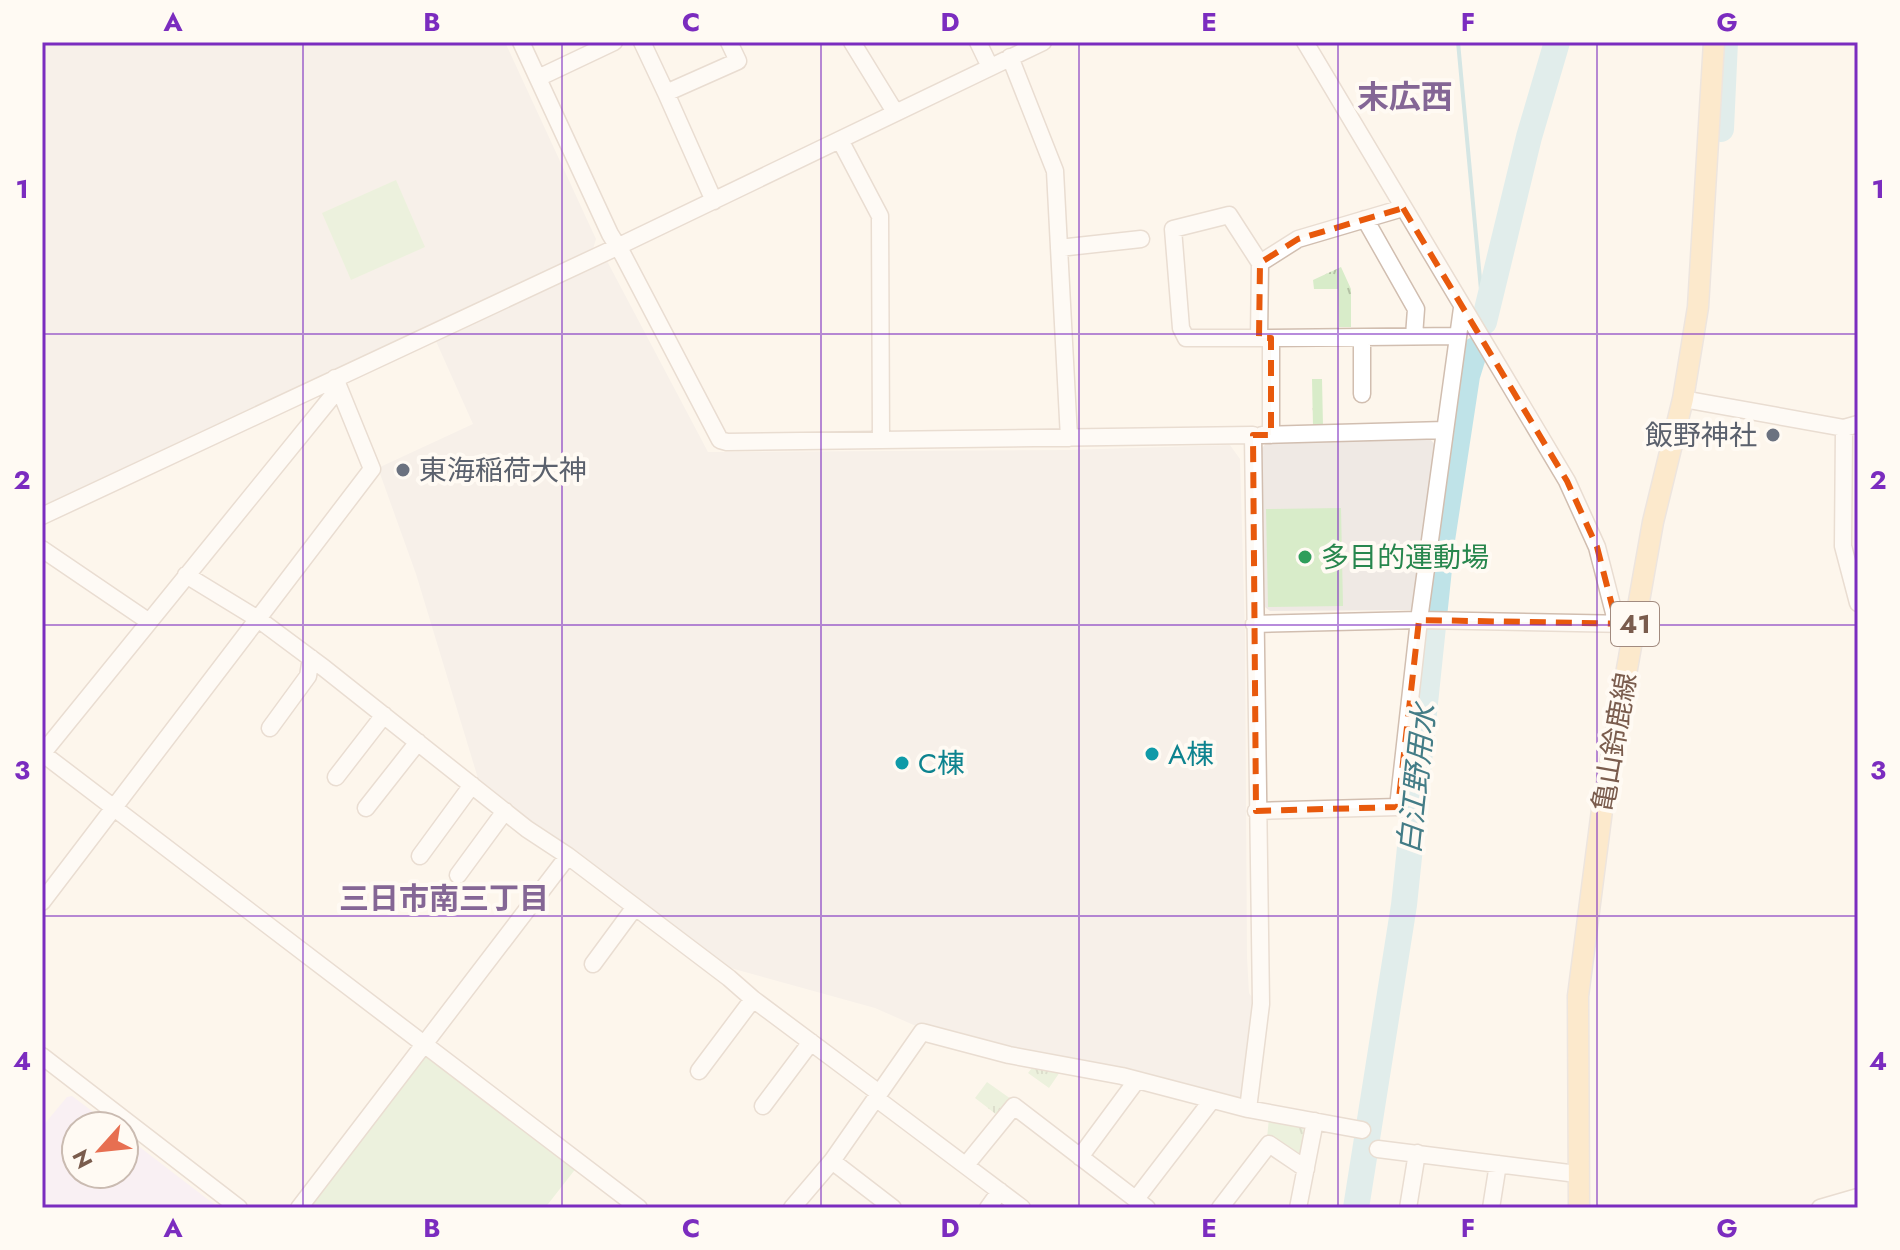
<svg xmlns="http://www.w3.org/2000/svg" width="1900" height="1250" font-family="Jost,'Noto Sans JP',sans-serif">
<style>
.industrial{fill:#efe9e4}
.education{fill:#f3e8fa}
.grass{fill:url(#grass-tufts)}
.garden{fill:#d8ecc9}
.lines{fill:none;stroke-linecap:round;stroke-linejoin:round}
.stream{stroke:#a5d3da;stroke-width:4}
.river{stroke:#bfe3e8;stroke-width:26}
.minor-casing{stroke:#d1beb0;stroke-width:19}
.major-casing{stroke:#dad1cd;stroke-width:23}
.minor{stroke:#fff;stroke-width:16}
.major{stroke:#fbd9a5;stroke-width:20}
.marked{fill:none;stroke:#e8590c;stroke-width:6;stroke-dasharray:16 10;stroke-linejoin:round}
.grid{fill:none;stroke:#7b2cbf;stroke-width:2;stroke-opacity:0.55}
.worship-dot{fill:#6b7280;stroke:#fffaf3;stroke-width:3}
.leisure-dot{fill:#2e9e5b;stroke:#fffaf3;stroke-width:3}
.culture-dot{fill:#0f9aa8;stroke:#fffaf3;stroke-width:3}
.labels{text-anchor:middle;stroke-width:8;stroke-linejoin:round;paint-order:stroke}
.shield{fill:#fffaf3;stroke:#a28b7f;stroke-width:2}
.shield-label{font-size:26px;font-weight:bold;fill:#7a5c4d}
.worship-label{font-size:28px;fill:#5b616d;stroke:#fffaf3;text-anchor:end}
.leisure-label{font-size:28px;fill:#27864d;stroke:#fffaf3;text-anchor:start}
.street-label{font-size:28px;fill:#7a5c4d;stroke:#fffaf3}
.culture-label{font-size:28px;fill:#0d838f;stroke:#fffaf3;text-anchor:start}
.water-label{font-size:30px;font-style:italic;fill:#437c86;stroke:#fffaf3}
.neighbourhood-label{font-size:30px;font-weight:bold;fill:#846695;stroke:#fffaf3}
.quarter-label{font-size:32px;font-weight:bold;fill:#846695;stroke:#fffaf3}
.neatline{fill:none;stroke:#7b2cbf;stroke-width:3}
.grid-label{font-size:26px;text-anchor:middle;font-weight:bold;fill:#7b2cbf}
</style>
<defs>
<pattern id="grass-tufts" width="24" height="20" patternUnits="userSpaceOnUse" patternTransform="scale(2)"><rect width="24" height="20" fill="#d8ecc9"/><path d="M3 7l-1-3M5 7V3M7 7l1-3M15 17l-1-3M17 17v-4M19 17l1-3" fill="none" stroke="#b4c2a5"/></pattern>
</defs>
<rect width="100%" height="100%" fill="#fdf6ec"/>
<!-- industrial -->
<path class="industrial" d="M42,42H505L596,239L593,249L42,510Z
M607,261L708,452L1068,450L1230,445L1240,459L1245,634L1247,957L1249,993L1254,1000L1241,1097L1235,1099L916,1026L875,1008L716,964L480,785L416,574L378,468L473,424L435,339Z
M1430,439L1436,446L1414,605L1411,610L1270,611L1265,607L1262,448L1267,442Z"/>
<!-- education -->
<path class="education" d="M72,1096L112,1126H76V1174H124V1135L219,1208H42V1127L67,1097Z"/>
<!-- grass -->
<path class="grass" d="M1341,267L1351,289V327H1339L1338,289H1314L1313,280Z
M1312,379H1322L1323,426H1313Z
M1035,1064L1062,1069L1049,1088L1028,1073Z
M987,1082L1011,1099L997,1115L975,1098Z
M1269,1118L1299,1122L1305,1132L1302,1153L1294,1156L1267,1138Z"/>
<!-- garden -->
<path class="garden" d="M396,180L425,247L351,280L322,213Z
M1341,508L1343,606L1268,607L1266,509Z
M426,1050L577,1167L545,1208H305Z"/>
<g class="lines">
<!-- stream -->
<path class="stream" d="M1458,42L1484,322"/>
<!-- river -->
<path class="river" d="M1721,129L1725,42
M1484,322L1529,137L1557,42
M1356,1208L1404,905L1442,540L1467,376L1475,350"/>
<defs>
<path id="minor" d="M521,42L610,234L623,255L720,440L727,442L1253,435L1261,1004L1248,1109
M642,42L666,93L738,61L729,42
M852,42L895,112
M978,42L990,67
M1305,42L1567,481L1597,547L1614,613L1635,624
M1010,57L1055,171L1069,438
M538,78L614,42
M666,93L714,201
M840,140L880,216L881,440
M1365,219L1416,309L1414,336
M1059,248L1141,239
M1260,263L1298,239L1403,208
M1259,338L1260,263L1229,215L1173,229L1181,328L1186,338H1271V435
M1271,338L1458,336
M1362,394V338
M1683,399L1844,428L1858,424
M1844,428L1843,546L1858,603
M1262,435L1445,430
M42,516L617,247L1043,42
M42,549L148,621
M186,575L258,619L324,668L527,829L568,856L729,978L753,999L879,1093
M1254,624L1419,620L1629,624
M270,728L308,676L311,658
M42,753L639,1208
M42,754L339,388
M336,777L384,715
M366,808L418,742
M1256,811L1398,807L1419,620L1462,308
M420,856L472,785
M458,875L505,811
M42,902L372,469L335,378
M593,964L635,907
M42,1056L239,1208
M699,1071L753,999
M877,1099L1022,1208
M763,1106L811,1042
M1378,1149L1577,1174
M1080,1157L1137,1080
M832,1161L893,1208
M966,1165L1014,1106L1147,1208
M1136,1199L1212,1100
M299,1208L568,856
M792,1208L832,1161L922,1032L1009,1055L1122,1076L1248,1109L1362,1130
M988,1208L1000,1191
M1220,1208L1269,1144L1306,1169
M1298,1208L1315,1121
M1408,1208L1417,1153
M1491,1208L1498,1164
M1820,1208L1858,1197"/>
<path id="major" d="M1579,1208L1578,996L1602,810L1653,522L1683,399L1698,307L1714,42"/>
</defs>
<!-- minor casing -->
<use href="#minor" class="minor-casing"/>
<!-- major casing -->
<use href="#major" class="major-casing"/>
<!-- minor -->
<use href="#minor" class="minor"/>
<!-- major -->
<use href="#major" class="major"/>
</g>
<!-- marked area -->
<path d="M0 0H1900V1250H0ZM1403,208L1567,481L1597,547L1614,613L1635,624L1419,620L1398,807L1256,811L1253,435H1271V338H1259L1260,263L1298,239Z" fill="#fdf6ec" fill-opacity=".55" fill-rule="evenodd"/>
<path class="marked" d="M1403,208L1567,481L1597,547L1614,613L1635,624L1419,620L1398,807L1256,811L1253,435H1271V338H1259L1260,263L1298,239Z"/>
<!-- grid -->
<path class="grid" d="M303,42V1208M562,42V1208M821,42V1208M1079,42V1208M1338,42V1208M1597,42V1208M42,334H1858M42,625H1858M42,916H1858"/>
<!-- markers -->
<g class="worship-dot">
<circle cx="1773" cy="435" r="8"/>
<circle cx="403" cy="470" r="8"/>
</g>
<circle class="leisure-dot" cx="1305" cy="557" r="8"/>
<g class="culture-dot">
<circle cx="1152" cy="754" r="8"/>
<circle cx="902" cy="763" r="8"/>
</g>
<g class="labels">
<!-- shield labels -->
<rect class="shield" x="1611" y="602" width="48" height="44" rx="6"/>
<g class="shield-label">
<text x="1635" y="633">41</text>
</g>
<!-- worship labels -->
<g class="worship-label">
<text x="1757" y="445">飯野神社</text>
<text x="419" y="480" text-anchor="start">東海稲荷大神</text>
</g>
<!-- leisure labels -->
<g class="leisure-label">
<text x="1321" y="567">多目的運動場</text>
</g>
<!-- street labels -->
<g class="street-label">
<text transform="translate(1614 742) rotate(-80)" y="10">亀山鈴鹿線</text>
</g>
<!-- culture labels -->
<g class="culture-label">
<text x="1168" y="764">A棟</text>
<text x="918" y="773">C棟</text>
</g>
<!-- water labels -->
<g class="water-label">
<text transform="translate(1417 779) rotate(-84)" y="10">白江野用水</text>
</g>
<!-- neighbourhood labels -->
<g class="neighbourhood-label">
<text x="444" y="909">三日市南三丁目</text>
</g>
<!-- quarter labels -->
<g class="quarter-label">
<text x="1405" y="108">末広西</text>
</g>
</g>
<!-- border -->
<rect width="1900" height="1250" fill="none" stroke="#fffaf3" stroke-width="88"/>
<!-- north arrow -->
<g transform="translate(100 1150) rotate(243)"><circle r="38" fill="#fffaf3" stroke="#cabbb1" stroke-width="2"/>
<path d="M0-6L14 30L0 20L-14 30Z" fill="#e76f51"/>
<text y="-12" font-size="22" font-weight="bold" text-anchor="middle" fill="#7a5c4d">N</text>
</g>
<rect x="44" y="44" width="1812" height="1162" class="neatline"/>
<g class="grid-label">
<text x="173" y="31">A</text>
<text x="432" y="31">B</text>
<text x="691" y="31">C</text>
<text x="950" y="31">D</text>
<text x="1209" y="31">E</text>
<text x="1468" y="31">F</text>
<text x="1727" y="31">G</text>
<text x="22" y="198">1</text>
<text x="1878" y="198">1</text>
<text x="22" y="489">2</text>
<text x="1878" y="489">2</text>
<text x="22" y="779">3</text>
<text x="1878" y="779">3</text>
<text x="22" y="1070">4</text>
<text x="1878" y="1070">4</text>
<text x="173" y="1237">A</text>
<text x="432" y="1237">B</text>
<text x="691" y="1237">C</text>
<text x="950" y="1237">D</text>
<text x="1209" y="1237">E</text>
<text x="1468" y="1237">F</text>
<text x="1727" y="1237">G</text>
</g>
</svg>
